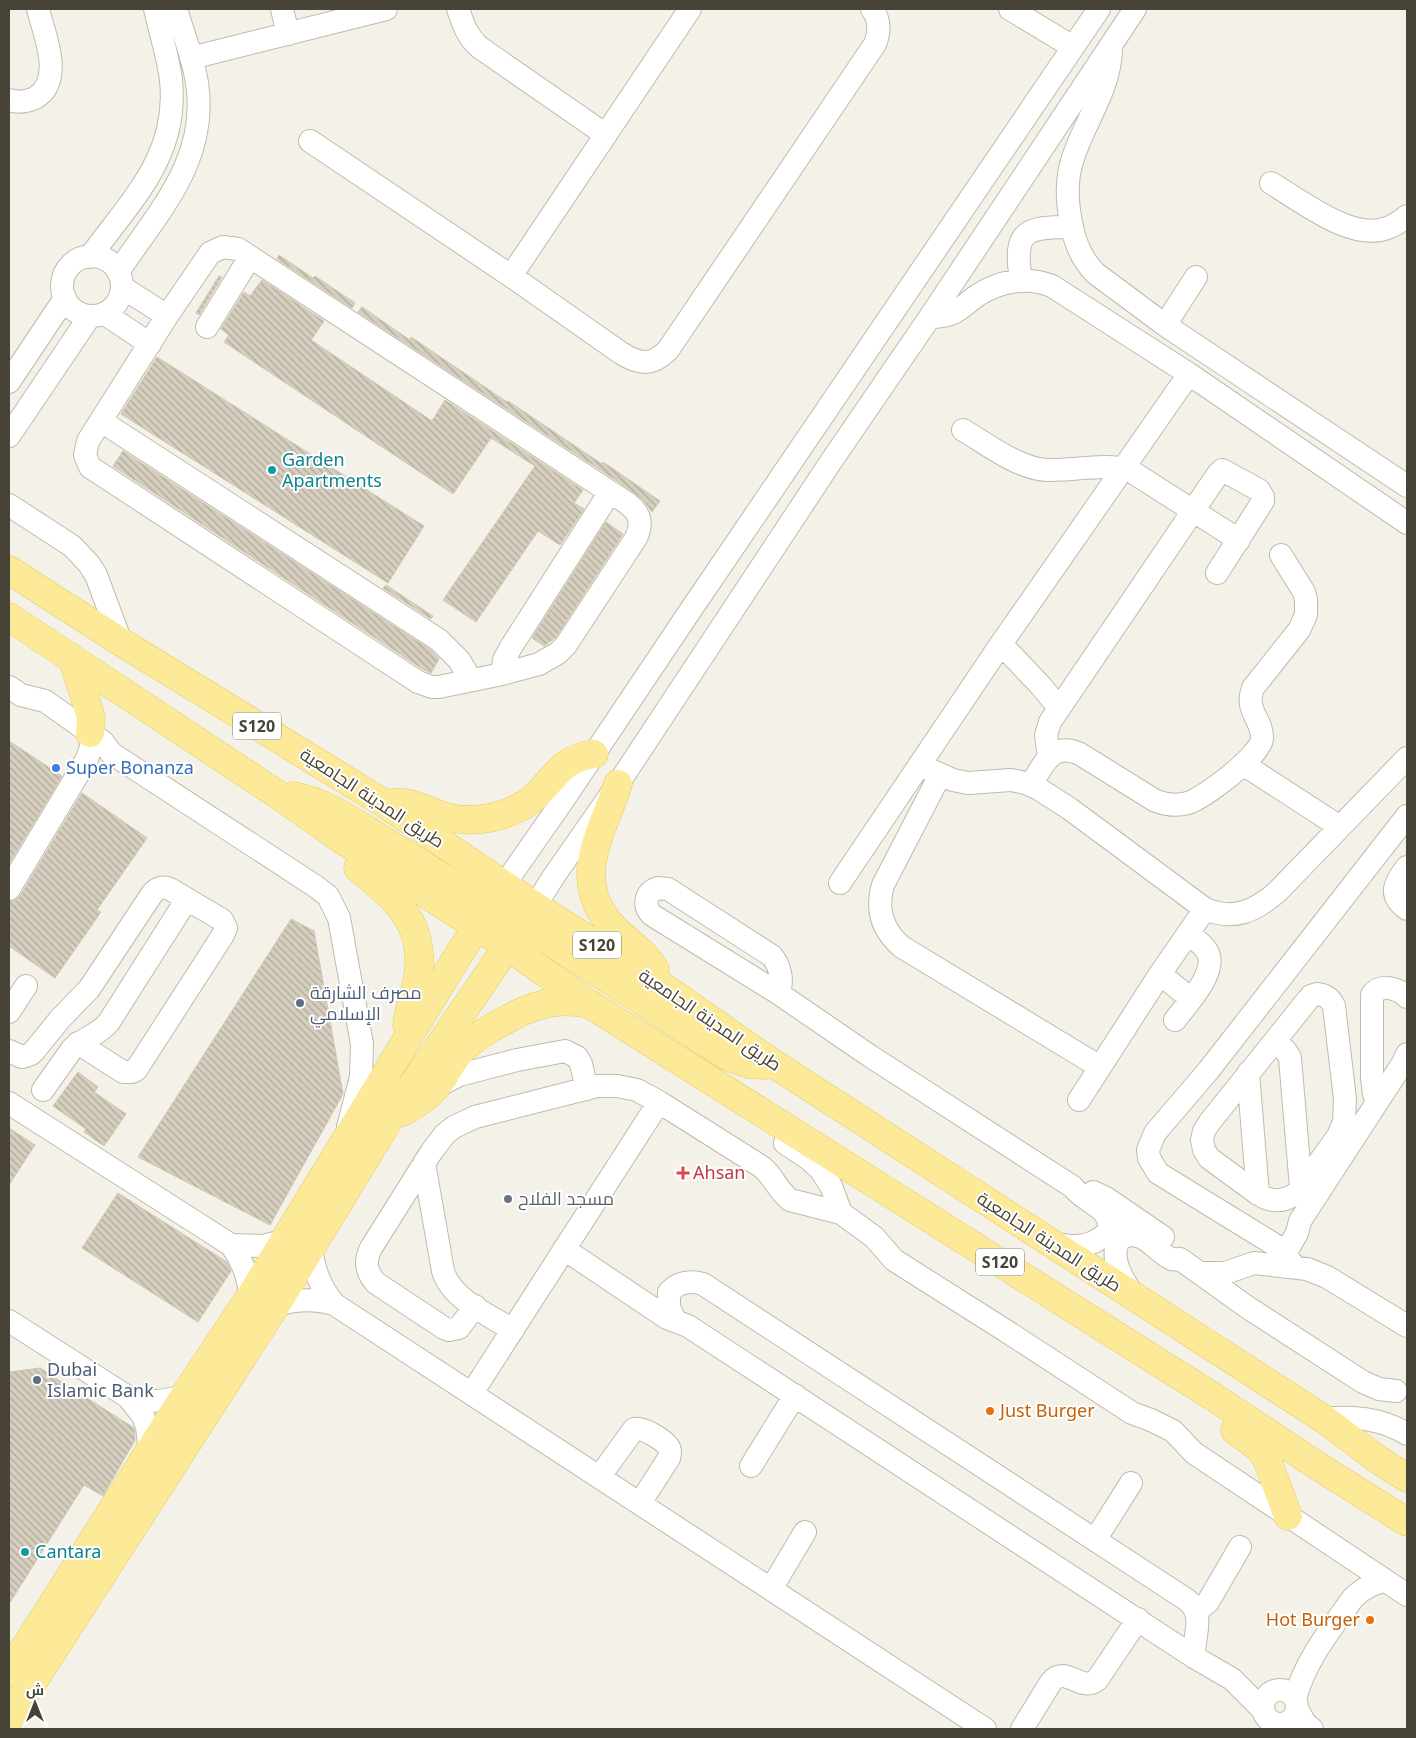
<svg xmlns="http://www.w3.org/2000/svg" width="1416" height="1738" font-family="'Noto Sans',Cairo,sans-serif">
<style>
.building{fill:url(#building-back-hatch);stroke:#d0c7b1}
.lines{fill:none;stroke-linecap:round;stroke-linejoin:round}
.minor-casing{stroke:#bfbaab;stroke-width:24}
.major-casing{stroke:#e3ca67;stroke-width:29}
.minor{stroke:#fff;stroke-width:22}
.major{stroke:#fdea98;stroke-width:28}
.culture-dot{fill:#0f9aa8;stroke:#fff;stroke-width:2}
.shop-dot{fill:#3f7fe0;stroke:#fff;stroke-width:2}
.service-dot{fill:#5c6f8a;stroke:#fff;stroke-width:2}
.health-dot{fill:#e0444e;stroke:#fff;stroke-width:2}
.worship-dot{fill:#6b7280;stroke:#fff;stroke-width:2}
.food-dot{fill:#e8710a;stroke:#fff;stroke-width:2}
.labels{text-anchor:middle;stroke-width:4;stroke-linejoin:round;paint-order:stroke}
.shield{fill:#fff;stroke:#7e7b73;stroke-width:1}
.shield-label{font-size:16px;font-weight:bold;fill:#474337}
.culture-label{font-size:18px;fill:#0d838f;stroke:#fff;text-anchor:start}
.shop-label{font-size:18px;fill:#366cbe;stroke:#fff;text-anchor:start}
.street-label{font-size:18px;fill:#474337;stroke:#fff}
.service-label{font-size:18px;fill:#4e5e75;stroke:#fff;text-anchor:start}
.health-label{font-size:18px;fill:#be3a42;stroke:#fff;text-anchor:start}
.worship-label{font-size:18px;fill:#5b616d;stroke:#fff;text-anchor:start}
.food-label{font-size:18px;fill:#c56008;stroke:#fff;text-anchor:start}
</style>
<defs>
<pattern id="building-back-hatch" width="6" height="6" patternUnits="userSpaceOnUse" patternTransform="scale(1.25)"><rect width="6" height="6" fill="#d6cebe"/><path d="M-1 5l2 2M0 0l6 6M5-1l2 2" fill="none" stroke="#afa99b"/></pattern>
</defs>
<rect width="100%" height="100%" fill="#f4f2e8"/>
<!-- building -->
<path class="building" d="M279,255L313,278L315,276L355,303L352,308L277,259Z
M219,276L222,277L199,315L196,313Z
M262,280L324,321L311,340L432,421L445,400L583,490L574,503L584,509L560,545L538,531L476,622L443,600L535,466L491,438L453,494L224,342L229,335L221,329L244,292L250,296Z
M362,307L410,340L411,337L507,402L508,401L602,464L603,462L660,501L652,512L644,501L631,490L358,312Z
M157,357L424,526L388,583L121,414Z
M123,451L431,650L439,659L431,673L424,670L113,466Z
M606,522L623,534L556,637L544,646L532,638Z
M386,585L433,616L431,619L383,588Z
M9,741L62,776L9,864Z
M82,793L147,838L97,910L101,912L55,978L9,946V902L16,900L20,896Z
M291,919L314,931L343,1094L270,1225L138,1157Z
M78,1072L98,1087L94,1092L126,1114L104,1146L84,1132L86,1129L53,1106Z
M9,1128L35,1145L9,1185Z
M118,1193L227,1262L231,1271L198,1322L82,1248Z
M40,1368L134,1428L135,1440L103,1496L84,1485L9,1604V1372Z"/>
<g class="lines">
<defs>
<path id="minor" d="M282,9L288,34
M458,9C463,24 467,36 479,47L606,135
M1010,9L1073,47
M1111,51C1109,91 1085,121 1073,158C1066,178 1067,202 1071,222C1075,243 1081,258 1095,273L1165,325L1407,486
M191,58L386,9
M9,100C18,103 26,102 35,98C65,81 44,34 38,9
M310,141L511,276L621,353C640,365 652,366 668,350L875,44C880,32 880,20 872,9
M1271,183C1300,200 1352,242 1387,228C1394,226 1401,221 1407,216
M223,247L238,249L610,492C629,504 648,513 636,538L566,645L558,653L539,664L502,674L439,687H432L418,682L90,467L85,455L88,441L167,316L206,259L210,253Z
M62 286a30 30 0 1 1 60 0a30 30 0 1 1-60 0Z
M90,257C131,200 179,156 171,80C168,56 160,32 155,9
M118,272C158,212 209,160 197,83C193,57 183,33 176,9
M511,276L690,9
M1021,280C1013,230 1025,227 1072,227
M122,287L167,316
M105,314L150,344
M930,317C957,317 959,308 978,295C1000,281 1027,276 1052,286L1189,374L1407,523
M1165,325L1196,277
M207,327L250,257
M9,382L65,298
M101,421L439,640L459,660L471,680
M963,430C987,444 1019,469 1047,470C1071,471 1107,463 1129,470L1239,540
M9,436L90,316
M9,505L72,546L89,564L96,575L121,642
M1001,644L1041,686L1059,708
M502,674L504,660L511,647L610,492
M9,687L21,695L45,701L103,742L111,753L315,886L328,896L339,918L362,1044L361,1077L348,1127
M1049,757L1046,735L1050,722L1218,474L1222,470L1259,490L1263,497V501L1217,573
M1243,764L1340,827
M919,765L953,780L968,783L1011,780L1026,783L1039,789L1070,809L1205,909C1234,921 1255,911 1277,892L1407,758
M940,775L883,885C876,909 882,930 902,947L1100,1067
M1031,785C1043,765 1052,741 1080,754L1154,800C1165,805 1176,806 1188,803C1204,798 1260,756 1262,739C1263,719 1244,711 1253,688L1299,630L1306,615V599L1304,592L1281,555
M1407,867C1394,883 1388,895 1407,909
M840,883L1001,644L1189,374
M504,885L564,799L686,617L1099,9
M658,888L668,889L772,956C780,966 784,981 778,993L652,915C642,905 646,892 658,888Z
M9,889L87,759L91,747L90,733
M535,906L554,876L618,784L832,460L930,317L1135,9
M1160,974L1191,999
M778,993L870,1056L1073,1187C1083,1202 1112,1207 1109,1229
M1317,994C1326,995 1330,998 1334,1006L1345,1099L1344,1122L1338,1136L1298,1192C1285,1202 1272,1203 1258,1194L1209,1158L1204,1150L1202,1140L1204,1131L1209,1123L1306,1002L1311,996Z
M1407,997C1398,988 1380,983 1372,995V1078L1374,1094L1378,1101L1403,1063L1407,1054
M9,1012L26,986
M1175,1020C1187,1004 1217,973 1208,953C1204,945 1195,939 1188,934
M1273,1045C1282,1046 1286,1050 1290,1058L1301,1188
M9,1051L22,1057L31,1054L34,1051L60,1019L89,989L152,894C157,888 163,886 170,889L222,920L226,928L223,935L136,1070L132,1072H123L78,1043
M1248,1073L1258,1194
M436,1087L459,1075L517,1060L565,1051L577,1057L581,1064L587,1089
M43,1090L72,1049C83,1038 99,1035 109,1022L187,899
M1079,1100L1160,974L1205,909
M9,1103L231,1245C243,1261 249,1277 250,1297
M785,1143L809,1159L820,1169L831,1186L841,1213L874,1237L894,1260L1003,1329L1132,1413L1151,1420L1173,1431L1194,1453L1407,1595
M424,1163L443,1271C451,1299 489,1315 513,1330
M1093,1192L1106,1198L1163,1237
M1052,1244C1068,1246 1084,1249 1099,1239C1107,1234 1112,1226 1120,1222
M231,1245L263,1246L283,1241
M311,1248C314,1270 320,1287 334,1304L985,1729
M564,1249L667,1318L688,1326L1194,1657L1232,1679L1263,1710
M1285,1254L1297,1233L1300,1221L1378,1101
M1294,1266L1285,1254L1275,1245L1158,1173L1149,1158L1148,1150L1155,1133L1208,1071L1407,816
M1200,1273H1225L1254,1263L1307,1269L1327,1277L1407,1326
M1134,1296C1125,1283 1113,1265 1116,1249C1117,1243 1119,1239 1124,1237C1143,1228 1157,1253 1172,1259C1175,1260 1178,1259 1180,1259L1247,1307L1363,1382L1379,1389L1396,1391
M276,1305C296,1299 314,1298 334,1304
M475,1306L459,1328L449,1330L444,1328L376,1283C366,1272 364,1262 371,1248L432,1151L445,1134L454,1127L475,1117L597,1086H617L637,1090L659,1102L762,1167C774,1177 778,1191 790,1200L841,1213
M675,1320L669,1307V1292C679,1282 689,1280 703,1284L1187,1600C1206,1615 1193,1636 1194,1657
M9,1321L128,1397L143,1416L147,1427L150,1452
M472,1393L659,1102
M128,1397C148,1403 165,1402 185,1395
M1324,1419C1354,1416 1381,1418 1407,1434
M751,1466L795,1395
M600,1476L634,1429C643,1427 662,1439 668,1446C671,1450 670,1454 669,1458L640,1503
M1095,1540L1131,1483
M771,1589L805,1532
M1197,1611L1208,1602L1240,1547
M1263 1707a17 17 0 1 1 34 0a17 17 0 1 1-34 0Z
M1295,1699C1305,1661 1330,1630 1353,1598C1363,1588 1373,1583 1386,1581
M1297,1709L1305,1723L1312,1729
M1022,1729L1051,1682C1066,1664 1080,1693 1097,1680L1138,1619"/>
<path id="major" d="M9,570L121,642L385,804L535,906L659,984L774,1064L1324,1419L1377,1459L1407,1478
M9,617L277,794L335,835L507,946L591,1005L1212,1396L1316,1465L1407,1522
M73,660L91,717L90,733
M618,784C602,834 569,880 613,927C626,941 646,953 655,970
M293,796C325,802 351,820 378,837C420,863 461,892 507,911
M393,803C410,801 424,809 440,815C460,822 484,821 504,814C516,810 528,804 537,795C556,775 564,758 594,754
M358,868C395,899 426,922 418,976C415,993 409,1008 407,1025
M504,921L523,924L727,1056L749,1064L766,1065
M402,1112C418,1104 432,1094 443,1078C448,1070 452,1061 459,1053C473,1036 520,1010 541,1005C557,1000 574,1001 590,1004
M1235,1430L1258,1447L1266,1457L1288,1516
M9,1673L185,1395L250,1297L459,954L504,885
M9,1719L276,1305L390,1118L535,906"/>
</defs>
<!-- minor casing -->
<use href="#minor" class="minor-casing"/>
<!-- major casing -->
<use href="#major" class="major-casing"/>
<!-- minor -->
<use href="#minor" class="minor"/>
<!-- major -->
<use href="#major" class="major"/>
</g>
<!-- markers -->
<g class="culture-dot">
<circle cx="272" cy="470" r="5"/>
<circle cx="25" cy="1552" r="5"/>
</g>
<circle class="shop-dot" cx="56" cy="768" r="5"/>
<g class="service-dot">
<circle cx="300" cy="1003" r="5"/>
<circle cx="37" cy="1380" r="5"/>
</g>
<path class="health-dot" d="M680.5 1165.5h5v5h5v5h-5v5h-5v-5h-5v-5h5z"/>
<circle class="worship-dot" cx="508" cy="1199" r="5"/>
<g class="food-dot">
<circle cx="990" cy="1411" r="5"/>
<circle cx="1370" cy="1620" r="5"/>
</g>
<g class="labels">
<!-- shield labels -->
<g class="shield">
<rect x="233" y="712.5" width="48" height="27" rx="4"/>
<rect x="573" y="931.5" width="48" height="27" rx="4"/>
<rect x="976" y="1248.5" width="48" height="27" rx="4"/>
</g>
<g class="shield-label">
<text x="257" y="732">S120</text>
<text x="597" y="951">S120</text>
<text x="1000" y="1268">S120</text>
</g>
<!-- culture labels -->
<g class="culture-label">
<text x="282" y="466">Garden<tspan x="282" dy="21">Apartments</tspan></text>
<text x="35" y="1558">Cantara</text>
</g>
<!-- shop labels -->
<g class="shop-label">
<text x="66" y="774">Super Bonanza</text>
</g>
<!-- street labels -->
<g class="street-label">
<text transform="translate(372 798) rotate(33)" y="6">طريق المدينة الجامعية</text>
<text transform="translate(710 1020) rotate(34)" y="6">طريق المدينة الجامعية</text>
<text transform="translate(1049 1242) rotate(33)" y="6">طريق المدينة الجامعية</text>
</g>
<!-- service labels -->
<g class="service-label">
<text x="310" y="999">مصرف الشارقة<tspan x="310" dy="21">الإسلامي</tspan></text>
<text x="47" y="1376">Dubai<tspan x="47" dy="21">Islamic Bank</tspan></text>
</g>
<!-- health labels -->
<g class="health-label">
<text x="693" y="1179">Ahsan</text>
</g>
<!-- worship labels -->
<g class="worship-label">
<text x="518" y="1205">مسجد الفلاح</text>
</g>
<!-- food labels -->
<g class="food-label">
<text x="1000" y="1417">Just Burger</text>
<text x="1360" y="1626" text-anchor="end">Hot Burger</text>
</g>
</g>
<!-- border -->
<rect width="1416" height="1738" fill="none" stroke="#474337" stroke-width="20"/>
<!-- north arrow -->
<g transform="translate(35 1703)" stroke="#ffffff" stroke-width="4" paint-order="stroke">
<path d="M0-4L9 19L0 12L-9 19Z" fill="#474337"/>
<text y="-8" font-size="14" font-weight="bold" text-anchor="middle" fill="#474337">ش</text>
</g>
</svg>
